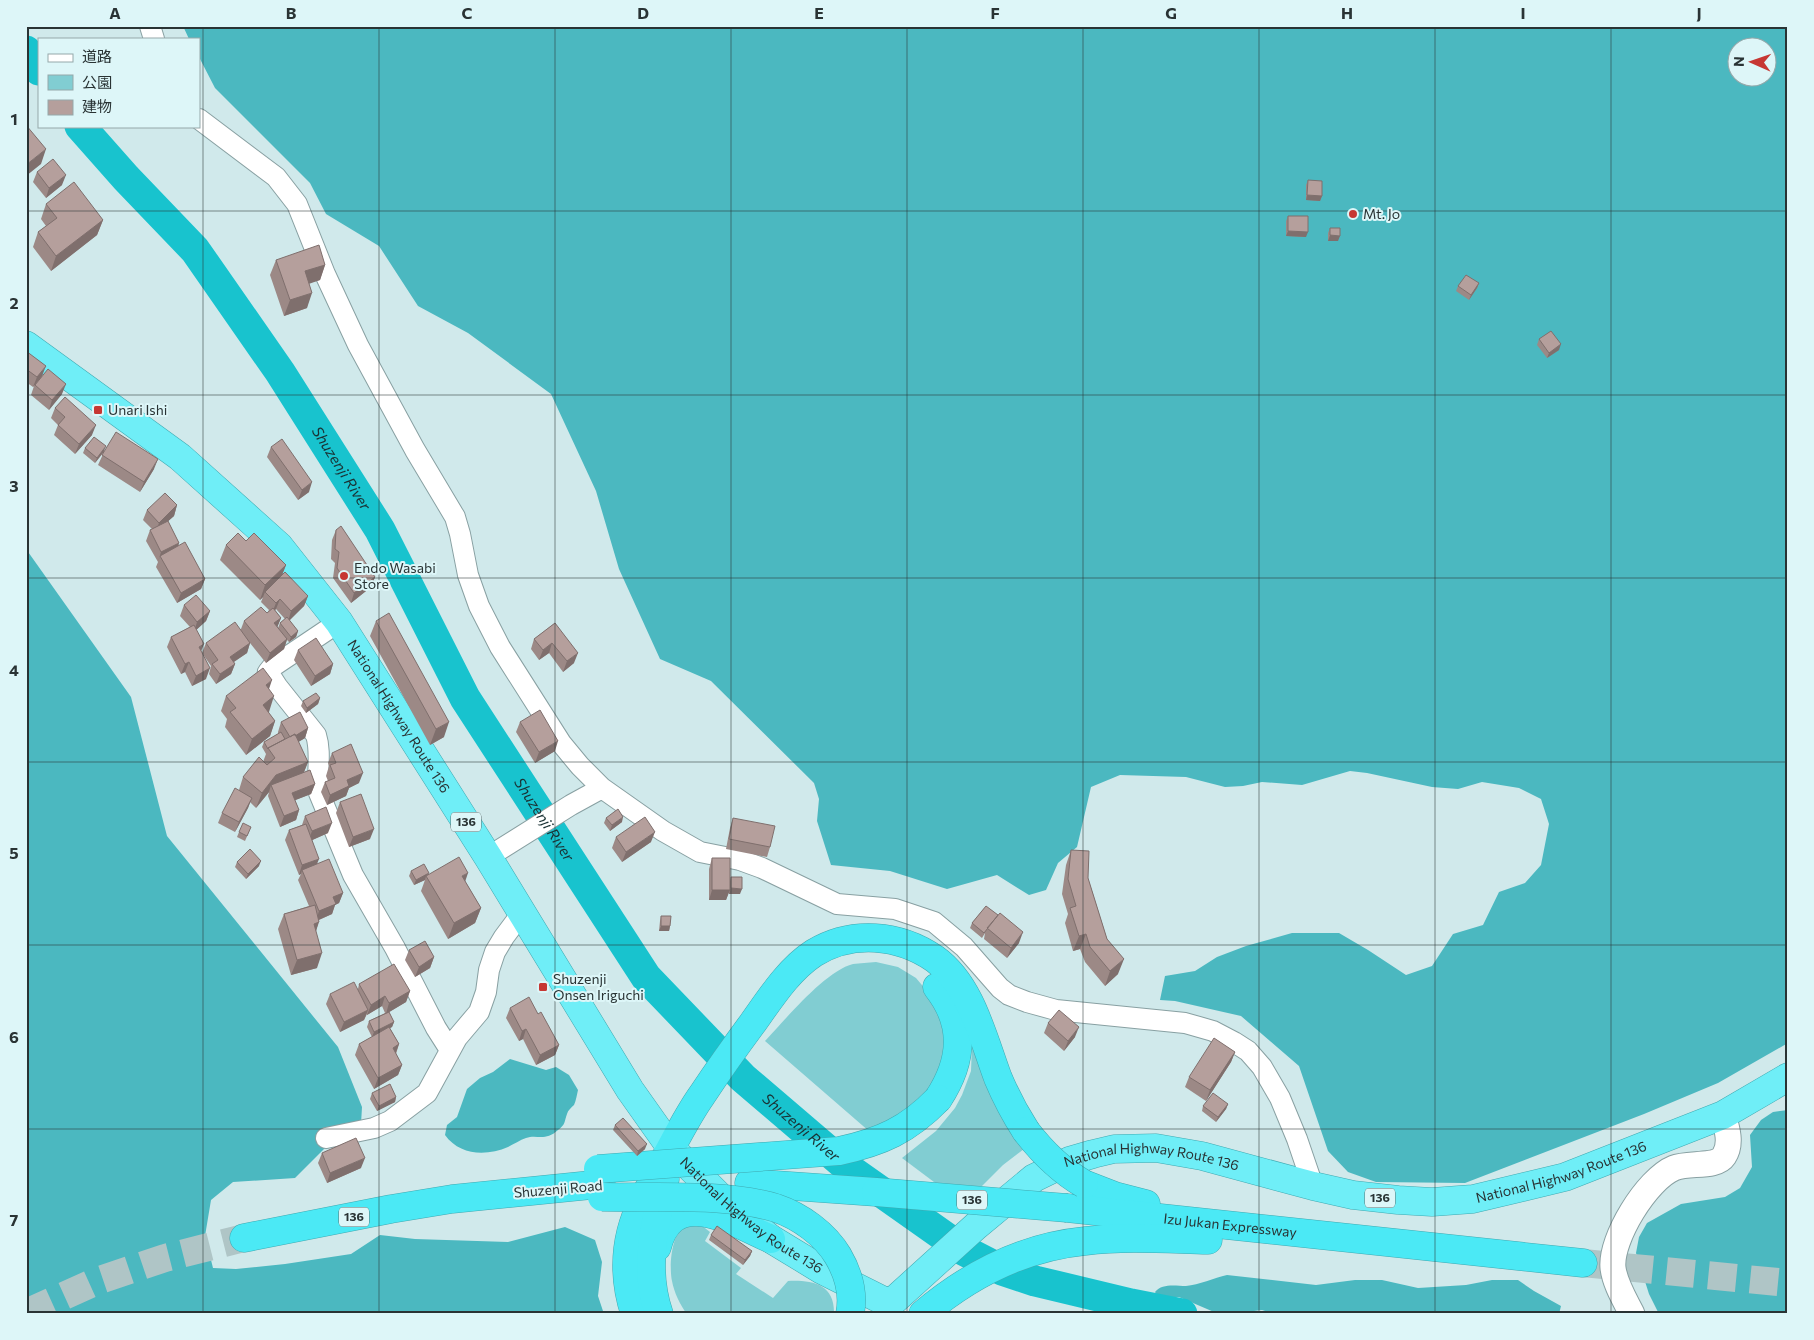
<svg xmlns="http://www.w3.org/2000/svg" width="1814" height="1340" font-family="Commissioner,'Noto Sans JP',sans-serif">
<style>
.green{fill:#81cdd2}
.forest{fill:#4bb8c0;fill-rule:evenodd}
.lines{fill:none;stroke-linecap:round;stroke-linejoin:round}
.river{stroke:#18c3ce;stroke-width:31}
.motorway-tunnel{stroke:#afc5c6;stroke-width:28;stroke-dasharray:28 14;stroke-linecap:butt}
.minor-casing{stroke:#88a0a2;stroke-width:22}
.tertiary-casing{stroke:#88a0a2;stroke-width:27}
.trunk-casing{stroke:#3fa9b1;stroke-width:29}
.motorway-casing{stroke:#3fa9b1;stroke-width:29}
.minor{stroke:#fff;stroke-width:20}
.tertiary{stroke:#fff;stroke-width:25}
.trunk{stroke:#6feef7;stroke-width:28}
.motorway{stroke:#4be9f5;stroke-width:28}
.motorway-bridge-casing{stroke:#3fa9b1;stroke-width:29;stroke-linecap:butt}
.motorway-bridge{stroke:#4be9f5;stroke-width:28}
.wall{fill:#9c8986;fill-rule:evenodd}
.shaded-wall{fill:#7f6f6d}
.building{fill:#b59f9c;stroke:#7f6f6d}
.grid{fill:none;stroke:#293334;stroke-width:1;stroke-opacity:0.55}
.poi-dot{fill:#c63733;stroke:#ddf6f8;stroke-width:2}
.labels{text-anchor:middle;stroke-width:4;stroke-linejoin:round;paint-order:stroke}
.shield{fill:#ddf6f8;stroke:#5f6e6f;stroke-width:1}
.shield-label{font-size:12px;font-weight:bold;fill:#293334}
.poi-label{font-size:14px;fill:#293334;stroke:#ddf6f8;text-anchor:start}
.street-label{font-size:14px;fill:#293334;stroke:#ddf6f8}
.water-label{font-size:15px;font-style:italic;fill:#1a3234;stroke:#ddf6f8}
.neatline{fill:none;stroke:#293334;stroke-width:2}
.grid-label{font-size:16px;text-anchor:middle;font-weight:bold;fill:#293334}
</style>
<rect width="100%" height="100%" fill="#d0e9eb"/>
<!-- green -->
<path class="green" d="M876,962L898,967L916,978L932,997L943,1019L945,1037L942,1059L935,1079L923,1100L870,1132L765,1041C785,1020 825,971 853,964C860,963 868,963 876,962Z
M974,1043L1024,1149L1003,1165L981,1187L938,1185L902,1158L936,1131L955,1108L962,1095L971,1071L972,1046Z
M701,1225L710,1232L705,1241L741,1268L736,1274L773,1298L788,1281C812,1280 835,1284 834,1314H687C680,1305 674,1292 672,1281C669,1267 671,1234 685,1226C689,1224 696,1225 701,1225Z"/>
<!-- forest -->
<path class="forest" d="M183,26H1788V1043L1718,1083L1644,1114L1465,1183L1376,1182L1348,1172L1328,1151L1299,1066L1241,1016L1175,1001L1160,1000L1165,976L1195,971L1217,957L1246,946L1292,933H1339L1368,950L1406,975L1432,966L1453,934L1483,925L1499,892L1525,883L1541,865L1549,824L1541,799L1519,788L1482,782L1458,789L1432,787L1367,773L1350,771L1302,785L1262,782L1243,786L1225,787L1186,777L1120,775L1091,787L1077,847L1058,863L1046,890L1029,895L997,875L947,889L890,871L831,865L817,821L819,799L814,783L711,681L660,659L619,569L596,491L551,394L468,333L418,306L379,246L326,214L310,183L215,88L199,57V39H189ZM1736,48H1766V78H1736Z
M26,549L131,697L167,836L338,1047L362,1107L361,1124L335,1138L295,1178L233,1182L211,1200L205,1236L213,1268L236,1269L285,1264L351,1254L380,1235L415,1239L508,1242L565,1227L595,1240L602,1262L598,1296L604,1314H26Z
M510,1059L546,1070L556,1067L569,1075L578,1090C577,1094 576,1101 574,1105C571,1108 568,1110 567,1114C564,1122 566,1124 558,1130C545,1142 537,1134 526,1138C520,1140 514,1144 508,1147C487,1156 460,1156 445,1135L447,1125L457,1117L467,1089L480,1078L493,1072Z
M1788,1110V1314H1659L1649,1294L1636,1253L1639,1237L1647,1223L1681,1204L1725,1197L1740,1188L1752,1167L1750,1135L1761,1120L1773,1112Z
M1227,1275L1316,1285L1355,1280H1382L1418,1288L1466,1285L1492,1280H1518L1534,1291L1561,1306L1559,1314H1274L1262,1310L1238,1313L1214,1312L1179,1297L1159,1298L1155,1292C1162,1283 1176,1286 1186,1286C1199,1285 1214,1278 1227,1275Z"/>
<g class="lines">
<!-- river -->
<g class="river">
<path d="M26,51L39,70"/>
<path id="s1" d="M80,126L126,178L195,250L280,372L380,530L465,698L646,977L743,1078L853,1172L965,1251L1002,1270L1035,1281L1131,1304L1182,1314"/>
</g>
<!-- motorway-tunnel -->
<path class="motorway-tunnel" d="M1583,1263L1788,1283
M26,1313L97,1281L165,1258L244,1238"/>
<defs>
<path id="minor" d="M150,26L154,39
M199,119L276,177L297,204L325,274L358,345L415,450L455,517L460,534L468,575L479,606L500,647L561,743L580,766L602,788L663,831L700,852L740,860L762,868L837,904L895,909L934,922L964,947L1000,988L1009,995L1027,1002L1056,1010L1185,1023L1213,1031L1234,1042L1248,1051L1262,1067L1280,1098L1297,1139L1313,1186
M339,622L272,667L268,672L277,686L316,735C322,754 316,774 319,793L353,875L395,948L436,1028L450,1050
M488,857L571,805L602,788
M326,1138L374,1128L390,1121L427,1093L457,1038L479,1012L486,992L489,970L495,952L504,937L522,913"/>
<path id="tertiary" d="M1632,1314C1625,1300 1615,1284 1613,1268C1610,1239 1647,1179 1674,1168C1689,1162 1716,1168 1724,1156C1732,1144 1727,1128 1723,1115"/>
<g id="trunk">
<path id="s2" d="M26,345L180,457L279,546L339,622L488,857L630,1090L671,1148L723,1200L771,1239L822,1270L890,1304L976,1226L1034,1178L1069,1161L1093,1154L1114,1149L1156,1148L1202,1156L1313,1186L1353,1195L1398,1200L1432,1202L1473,1199L1565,1177L1723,1115L1788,1077"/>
</g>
<g id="motorway">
<path d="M937,987C966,1024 963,1061 938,1099"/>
<path d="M749,1183L876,1192"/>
<path d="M1084,1184L1115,1196L1146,1204"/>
<path id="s3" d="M1067,1208L1583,1263"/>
<path d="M244,1238L391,1209L452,1199L601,1184"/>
<path d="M657,1247C673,1184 732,1222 771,1239"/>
<path d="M635,1314C626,1287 624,1260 631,1232C637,1208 650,1186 662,1164C675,1141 687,1116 702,1095C718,1071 735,1047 752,1024C770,999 788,970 814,953C852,930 899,934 935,959C971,985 983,1038 998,1078C1006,1097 1015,1114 1026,1131"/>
<path d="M659,1314C643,1268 655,1224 665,1179"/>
<path d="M923,1314C969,1275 1024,1247 1085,1241C1125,1236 1167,1239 1208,1240"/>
</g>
</defs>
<!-- minor casing -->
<use href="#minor" class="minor-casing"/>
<!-- tertiary casing -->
<use href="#tertiary" class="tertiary-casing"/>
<!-- trunk casing -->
<use href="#trunk" class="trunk-casing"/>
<!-- motorway casing -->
<use href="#motorway" class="motorway-casing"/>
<!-- minor -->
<use href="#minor" class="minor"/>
<!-- tertiary -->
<use href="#tertiary" class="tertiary"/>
<!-- trunk -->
<use href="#trunk" class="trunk"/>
<!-- motorway -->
<use href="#motorway" class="motorway"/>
<defs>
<path id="motorway-bridge" d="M1026,1131C1043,1153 1060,1170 1084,1184
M598,1169L839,1151C881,1142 908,1130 938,1099
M876,1192L1067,1208
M602,1197C654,1198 727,1193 776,1208C800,1216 825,1234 838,1256C848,1273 854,1293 850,1314"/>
</defs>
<!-- motorway-bridge casing -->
<use href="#motorway-bridge" class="motorway-bridge-casing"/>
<!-- motorway-bridge -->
<use href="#motorway-bridge" class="motorway-bridge"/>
</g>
<!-- wall -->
<path class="wall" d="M37,172L62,185L46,198L33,182Z
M1308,180L1322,196L1320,201L1306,200V185Z
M46,204L103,220L97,235L51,271L33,247L38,232L46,226L41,219Z
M1288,216L1306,237L1286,236V221Z
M1330,228L1338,241H1328V233Z
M276,260L325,265L320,280L309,283L307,308L284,316L270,275Z
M1479,283L1477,288L1469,300L1456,291L1458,286Z
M1539,339L1559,350L1547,358L1537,345Z
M26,351L42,376L62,394L49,410L31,395L34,386L33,387L26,382Z
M55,408L92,435L75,454L54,435L58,425L51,418Z
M271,447L309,492L298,500L267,457Z
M85,448L105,451L154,469L140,492L98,465L104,452L95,463L83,453Z
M177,505L174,516L168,521L179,543L178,546L205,579L201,589L177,603L156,567L158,562L146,541L150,530L152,529L143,520L147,510Z
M336,530L375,577L371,587L351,603L333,578L335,563L331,559L332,540Z
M246,541L286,565L282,575L308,596L304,606L289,620L298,631L296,637L289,642L287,640L284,649L266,663L250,643L247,653L234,662L235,664L231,674L216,684L209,674L211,666L202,653L206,643L241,629L244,621L267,613L269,610L261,602L263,597L260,600L220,560L226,545ZM276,609L285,619L280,623L278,628L277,627L281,618L275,610Z
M184,605L210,611L206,621L196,630L206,679L192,686L185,672L181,674L167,647L171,637L190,627L180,616Z
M376,621L444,737L430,745L370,636Z
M555,623L574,663L563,672L549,653L539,660L531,649L534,639Z
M298,650L333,664L330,674L311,686L294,660Z
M269,689L268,712L275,721L270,736L246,755L225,727L227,719L221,711L226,696Z
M320,698L318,704L306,713L301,706L303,701Z
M281,722L308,728L305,738L298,742L308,762L304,772L315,784L311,794L295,800L299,810L296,820L280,827L268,796L269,792L256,808L250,802L248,808L235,832L218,823L222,813L239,790L243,777L263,762L266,754L262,747L264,742L278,734V732Z
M520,722L555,751L535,763L516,732Z
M332,753L359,783L349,788L346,796L327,805L321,792L325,782L328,781L326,776L329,766L328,763Z
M340,802L370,839L349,847L336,813Z
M305,816L328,833L312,840L317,864L343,893L339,903L335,905L332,914L319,920L316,931L317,968L291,975L278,929L284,914L309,906L298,880L301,874L299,875L285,840L289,830L302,825Z
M606,818L622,822L610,831L604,823Z
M733,818L770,847L767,857L726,849L730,828Z
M251,827L245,841L237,837L239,832Z
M616,837L651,842L622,862L612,848Z
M1071,850L1088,878L1118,974L1105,986L1085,962L1080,949L1073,951L1065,923L1068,914L1062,894L1066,865Z
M712,858L730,881L731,877L740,894H729V891L726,900H709V869Z
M237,862L259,866L246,879L235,867Z
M411,871L465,881L481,908L475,923L448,939L421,891L425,880L414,885L409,876Z
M986,906L1019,943L1007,958L984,939L985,933L982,938L970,928L972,923Z
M661,916L670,926L669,931H659L660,921Z
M409,950L434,957L430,968L415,977L405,960Z
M359,984L410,991L406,1002L389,1012L394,1022L392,1027L390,1028L399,1044L396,1054L402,1065L398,1075L374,1089L355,1055L359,1044L372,1037L367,1027L369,1021L385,1013L382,1006L367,1015V1014L364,1020L340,1032L326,1004L330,994L358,989Z
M510,1008L538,1014L559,1045L555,1055L536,1065L523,1039L519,1041L506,1018Z
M1048,1023L1075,1037L1064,1051L1044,1033Z
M1235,1052L1231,1062L1206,1101L1185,1087L1189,1077Z
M372,1093L396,1097L395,1102L377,1111L370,1099Z
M1228,1104L1226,1109L1216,1122L1202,1111L1203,1106Z
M615,1125L645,1149L637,1156L613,1130Z
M322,1153L361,1168L327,1183L318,1163Z
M711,1235L752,1251L750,1256L743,1265L709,1240Z"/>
<!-- shaded-wall -->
<path class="shaded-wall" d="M46,149L41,164L26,176V165Z
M66,175L62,185L46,198L49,188Z
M1307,195L1322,196L1320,201L1306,200Z
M103,220L97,235L51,271L56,256Z
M1288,231L1308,232L1306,237L1286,236Z
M1330,235L1340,236L1338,241H1328Z
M325,265L320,280L300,287L305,271Z
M1479,283L1477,288L1469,300L1471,295Z
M312,293L307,308L284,316L290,300Z
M1561,344L1559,350L1547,358L1549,353Z
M46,366L42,376L33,387L37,377Z
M66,384L62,394L49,410L52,400Z
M96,425L92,435L75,454L79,444Z
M106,446L104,451L95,463L97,458Z
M158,459L154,469L140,492L144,482Z
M312,482L309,492L298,500L302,490Z
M177,505L174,516L155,533L159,523Z
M179,543L176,553L160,556L158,562L161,552Z
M286,565L280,580L265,592L263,597L260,600L265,585Z
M375,577L371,587L351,603L354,593Z
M205,579L201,589L177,603L181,593Z
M308,596L304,606L288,622L291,611Z
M280,599L276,609L272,613L276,603Z
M210,611L206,621L194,632L197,622Z
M281,618L277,628L274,623Z
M298,631L296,637L289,642L291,637Z
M287,639L284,649L266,663L270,653Z
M250,643L247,653L226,667L230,657Z
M552,643L549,653L539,660L543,650Z
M204,644L200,654L199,647Z
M578,653L574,663L563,672L567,661Z
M189,662L185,672L181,674L185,664Z
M235,664L231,674L216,684L220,674Z
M333,664L330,674L311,686L315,676Z
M210,668L206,679L192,686L196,676Z
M272,680L267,695L266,685Z
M274,696L269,712L257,721L263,705Z
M320,698L318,704L306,713L307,708Z
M275,721L270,736L246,755L252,739Z
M449,722L444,737L430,745L436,729Z
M308,728L305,738L287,749L290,738Z
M558,741L555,751L535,763L539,752Z
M308,762L302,777L271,785L269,792L256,808L262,793L276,775Z
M363,773L359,783L349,788L346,796L327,805L330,795L347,780Z
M315,784L311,794L288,803L292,793Z
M252,798L248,808L235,832L239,822Z
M299,810L296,820L280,827L284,816Z
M623,817L622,822L610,831L612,825Z
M332,823L328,833L308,842L312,831Z
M374,829L370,839L349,847L353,837Z
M655,832L651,842L622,862L626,852Z
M319,859L315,869L302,870L301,874L299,875L302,865Z
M261,861L259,866L246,879L248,874Z
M429,873L426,876L425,880L414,885L416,880Z
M468,873L463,888L462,876Z
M731,888L742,889L740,894H729Z
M712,890H730L726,900H709Z
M343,893L339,903L335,905L332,914L316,921L319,911L333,897Z
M481,908L475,923L448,939L454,923Z
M319,922L314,937V924Z
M661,926H670L669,931H659Z
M1023,932L1019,943L1007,958L1011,948Z
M1086,934L1080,949L1073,951L1079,936Z
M322,953L317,968L291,975L297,960Z
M434,957L430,968L415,977L419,967Z
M1124,959L1118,974L1105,986L1110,971Z
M410,991L406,1002L386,1014L389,1003Z
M385,996L382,1006L367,1015L371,1005Z
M368,1010L364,1020L340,1032L344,1022Z
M394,1022L392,1027L372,1037L374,1032Z
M1079,1027L1075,1037L1064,1051L1068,1041Z
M526,1029L523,1039L519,1041L522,1031Z
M399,1044L395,1055L393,1048Z
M559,1045L555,1055L536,1065L540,1055Z
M1235,1052L1231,1062L1206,1101L1210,1090Z
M402,1065L398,1075L374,1089L378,1078Z
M396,1097L395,1102L377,1111L379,1106Z
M1228,1104L1226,1109L1216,1122L1218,1117Z
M647,1144L645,1149L637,1156L638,1151Z
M365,1158L361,1168L327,1183L330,1173Z
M752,1251L750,1256L743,1265L745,1260Z"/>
<!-- building -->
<path class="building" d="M26,125L46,149L26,165Z
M53,159L66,175L49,188L37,172Z
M1308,180L1322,181V196L1307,195Z
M74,182L103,220L56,256L38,232L57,218L46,204Z
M1288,216H1308V232L1288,231Z
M1330,228H1340V236L1330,235Z
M319,245L325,265L305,271L312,293L290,300L276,260Z
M1466,275L1479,283L1471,295L1458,286Z
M1551,331L1561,344L1549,353L1539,339Z
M26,351L46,366L37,377L26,369Z
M48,369L66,384L52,400L35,385Z
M65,397L96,425L79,444L58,425L65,417L55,408Z
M116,432L158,459L144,482L102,455Z
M94,437L106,446L97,458L85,448Z
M282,439L312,482L302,490L271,447Z
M165,493L177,505L159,523L147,510Z
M168,521L179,543L161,552L150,530Z
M341,526L375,577L354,593L337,568L339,552L335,549L336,530Z
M238,533L246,541L254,533L286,565L265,585L226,545Z
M185,542L205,579L181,593L160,556Z
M285,572L308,596L291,611L280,599L276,603L265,592Z
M196,595L210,611L197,622L184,605Z
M261,607L267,613L273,608L281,618L274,623L287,639L270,653L244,621Z
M389,613L449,722L436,729L376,621Z
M287,617L298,631L291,637L280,623Z
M235,622L250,643L230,657L235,664L220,674L212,664L218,660L206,643Z
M555,623L578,653L567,661L552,643L543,650L534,639Z
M194,625L204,644L199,647L210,668L196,676L189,662L185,664L171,637Z
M316,638L333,664L315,676L298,650Z
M263,668L272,680L266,685L274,696L263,705L275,721L252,739L230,712L236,708L226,696Z
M316,693L320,698L307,708L303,701Z
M540,710L558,741L539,752L520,722Z
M300,712L308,728L295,736V734L290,737L281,722Z
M281,732L285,739L268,748V749L264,742Z
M295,734L308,762L276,775L262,793L243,777L259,757L267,765L275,758L268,748Z
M351,744L363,773L347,780L349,786L330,795L325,782L335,778L330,765L336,763L332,753Z
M310,770L315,784L292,793L299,810L284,816L271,785Z
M235,788L252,798L239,822L222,813Z
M361,794L374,829L353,837L340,802Z
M326,807L332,823L312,831L305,816Z
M618,809L623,817L612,825L606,818Z
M645,817L655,832L626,852L616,837Z
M733,818L775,826L770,847L729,839Z
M243,823L251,827L247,836L239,832Z
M306,824L319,859L302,865L289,830Z
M250,849L261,861L248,874L237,862Z
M1071,850L1089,851L1088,878L1107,939L1124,959L1110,971L1090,947L1086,934L1079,936L1070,908L1076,906L1068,879Z
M459,857L468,873L462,876L481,908L454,923L426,876Z
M712,858H730V890H712Z
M329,859L343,893L333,897L336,904L319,911L302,870Z
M424,864L429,873L416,880L411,871Z
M731,877H742V889L731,888Z
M315,905L319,922L314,924L322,953L297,960L284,914Z
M986,906L998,915L984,933L972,923Z
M1000,913L1023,932L1011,948L987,928Z
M661,916H671L670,926H661Z
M425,941L434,957L419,967L409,950Z
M394,964L410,991L389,1003L385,996L371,1005L359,984Z
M354,982L368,1010L344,1022L330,994Z
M529,997L538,1014L541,1012L559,1045L540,1055L526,1029L522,1031L510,1008Z
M1059,1010L1079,1027L1068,1041L1048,1023Z
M389,1012L394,1022L374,1032L369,1021Z
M389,1027L399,1044L393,1048L402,1065L378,1078L359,1044Z
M1214,1038L1235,1052L1210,1090L1189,1077Z
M390,1084L396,1097L379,1106L372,1093Z
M1213,1093L1228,1104L1218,1117L1203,1106Z
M623,1118L647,1144L638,1151L615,1125Z
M356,1138L365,1158L330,1173L322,1153Z
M717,1226L752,1251L745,1260L711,1235Z"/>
<!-- grid -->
<path class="grid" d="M203,26V1314M379,26V1314M555,26V1314M731,26V1314M907,26V1314M1083,26V1314M1259,26V1314M1435,26V1314M1611,26V1314M26,211H1788M26,395H1788M26,578H1788M26,762H1788M26,945H1788M26,1129H1788"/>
<!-- markers -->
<g class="poi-dot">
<circle cx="1353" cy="214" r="5"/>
<rect x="93" y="405" width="10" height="10" rx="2.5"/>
<circle cx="344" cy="576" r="5"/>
<rect x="538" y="982" width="10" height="10" rx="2.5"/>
</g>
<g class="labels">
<!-- shield labels -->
<g class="shield">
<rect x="451" y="812.5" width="30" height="19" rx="4"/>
<rect x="1365" y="1188.5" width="30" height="19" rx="4"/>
<rect x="957" y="1190.5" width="30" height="19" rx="4"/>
<rect x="339" y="1207.5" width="30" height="19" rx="4"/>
</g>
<g class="shield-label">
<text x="466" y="826">136</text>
<text x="1380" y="1202">136</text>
<text x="972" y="1204">136</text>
<text x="354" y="1221">136</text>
</g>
<!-- poi labels -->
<g class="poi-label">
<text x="1363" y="219">Mt. Jo</text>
<text x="108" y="415">Unari Ishi</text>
<text x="354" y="573">Endo Wasabi<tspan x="354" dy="16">Store</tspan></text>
<text x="553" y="984">Shuzenji<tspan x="553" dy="16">Onsen Iriguchi</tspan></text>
</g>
<!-- street labels -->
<g class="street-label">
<text dy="5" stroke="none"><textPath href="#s2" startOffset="532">National Highway Route 136</textPath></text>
<text dy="5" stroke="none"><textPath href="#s2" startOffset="1628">National Highway Route 136</textPath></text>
<text dy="5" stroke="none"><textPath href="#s2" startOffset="2048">National Highway Route 136</textPath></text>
<text transform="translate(558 1189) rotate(-5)" y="5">Shuzenji Road</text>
<text dy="5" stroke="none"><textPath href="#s2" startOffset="1148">National Highway Route 136</textPath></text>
<text dy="5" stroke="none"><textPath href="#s3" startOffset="164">Izu Jukan Expressway</textPath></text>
</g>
<!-- water labels -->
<g class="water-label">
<text dy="5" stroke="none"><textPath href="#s1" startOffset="432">Shuzenji River</textPath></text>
<text dy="5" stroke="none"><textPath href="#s1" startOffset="838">Shuzenji River</textPath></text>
<text dy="5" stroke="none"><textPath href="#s1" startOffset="1242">Shuzenji River</textPath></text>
</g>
</g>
<!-- border -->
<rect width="1814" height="1340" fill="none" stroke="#ddf6f8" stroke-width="55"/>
<!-- legend -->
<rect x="38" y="38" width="162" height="90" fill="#ddf6f8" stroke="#95a8aa"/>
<rect x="48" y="54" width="25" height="8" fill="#ffffff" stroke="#95a8aa"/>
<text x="82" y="62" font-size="15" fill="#293334">道路</text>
<rect x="48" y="75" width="25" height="15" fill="#81cdd2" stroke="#95a8aa"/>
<text x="82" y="88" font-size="15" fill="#293334">公園</text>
<rect x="48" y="100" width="25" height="15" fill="#b59f9c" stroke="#95a8aa"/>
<text x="82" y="112" font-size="15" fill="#293334">建物</text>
<!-- north arrow -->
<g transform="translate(1752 62) rotate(272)"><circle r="24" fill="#ddf6f8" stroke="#95a8aa"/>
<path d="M0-4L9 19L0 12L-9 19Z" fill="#c63733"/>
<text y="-8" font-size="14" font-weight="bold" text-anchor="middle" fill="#293334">N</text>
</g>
<rect x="28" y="28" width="1758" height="1284" class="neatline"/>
<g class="grid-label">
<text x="115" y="19">A</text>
<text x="291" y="19">B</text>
<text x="467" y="19">C</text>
<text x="643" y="19">D</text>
<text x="819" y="19">E</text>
<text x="995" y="19">F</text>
<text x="1171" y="19">G</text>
<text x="1347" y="19">H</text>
<text x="1523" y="19">I</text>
<text x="1699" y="19">J</text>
<text x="14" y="125">1</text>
<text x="14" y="309">2</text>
<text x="14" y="492">3</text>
<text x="14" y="676">4</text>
<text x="14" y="859">5</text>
<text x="14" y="1043">6</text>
<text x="14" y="1226">7</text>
</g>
</svg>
